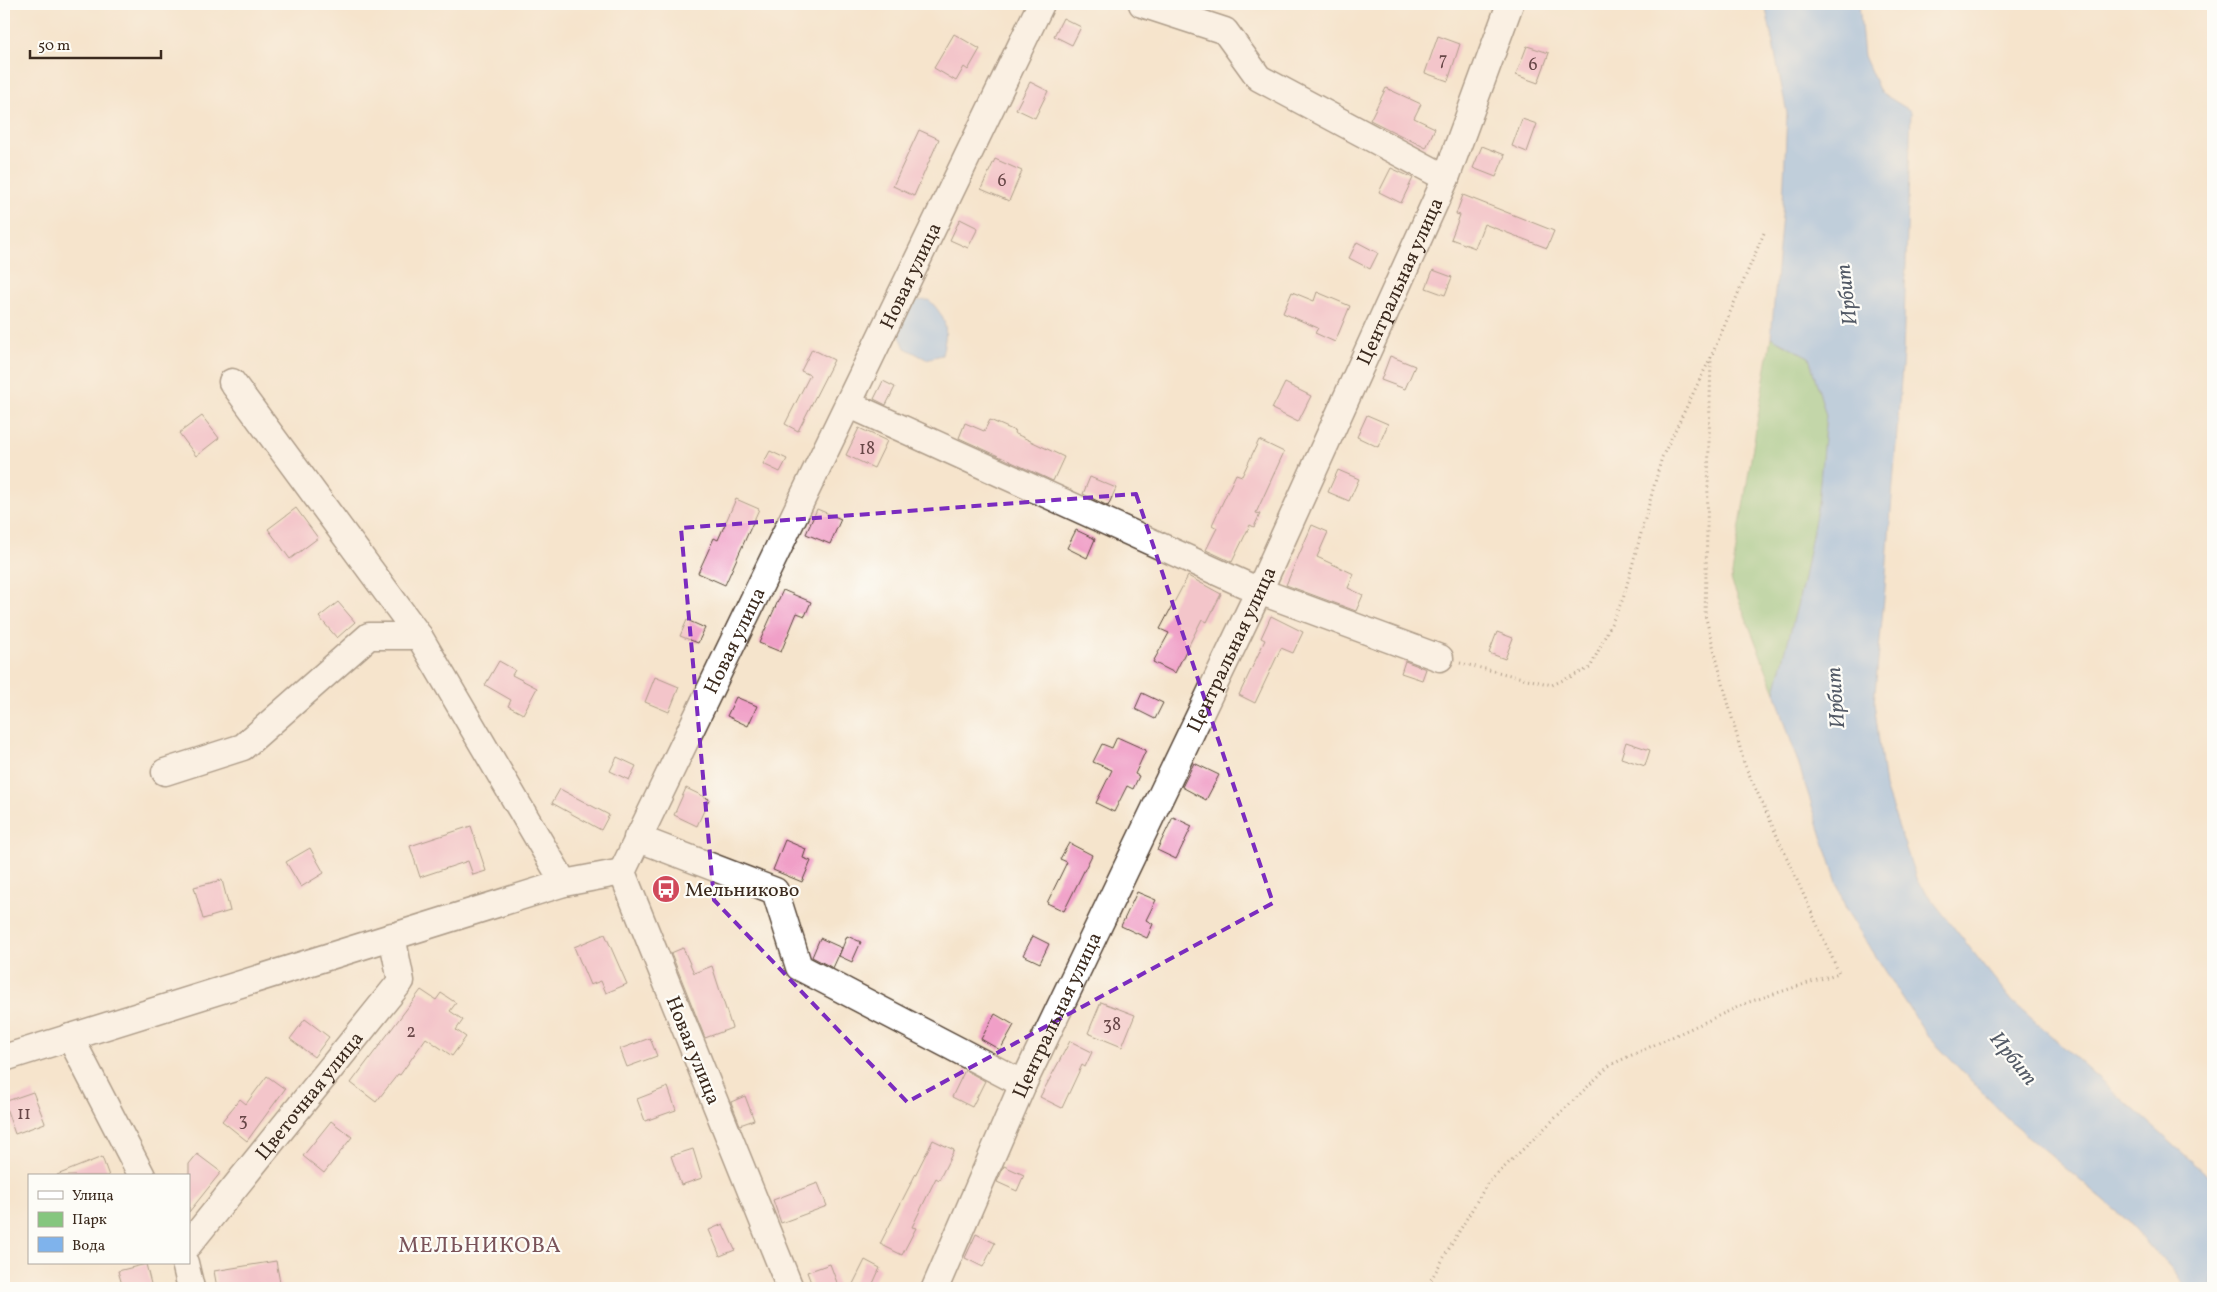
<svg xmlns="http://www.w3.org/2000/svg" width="2217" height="1292" font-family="Vollkorn,serif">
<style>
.green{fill:#85c67e;stroke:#60784e}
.water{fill:#7fb3ec;stroke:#5d6e85}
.building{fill:#f09fc7}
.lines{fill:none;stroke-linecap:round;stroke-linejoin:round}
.minor-casing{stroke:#574638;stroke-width:29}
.path{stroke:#574638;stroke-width:3;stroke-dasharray:1 4;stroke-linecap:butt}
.minor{stroke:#fff;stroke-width:26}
.marked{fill:none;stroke:#7b2cbf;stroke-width:4;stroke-dasharray:10 6;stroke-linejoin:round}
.labels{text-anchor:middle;stroke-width:4.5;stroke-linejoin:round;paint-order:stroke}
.number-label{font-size:18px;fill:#684748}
.street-label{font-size:20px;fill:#3b2a1e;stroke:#fdfcf7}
.poi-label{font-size:20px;fill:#3b2a1e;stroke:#fdfcf7;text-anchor:start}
.water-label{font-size:21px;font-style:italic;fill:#535a66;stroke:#fdfcf7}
.quarter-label{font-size:22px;letter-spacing:1px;fill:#7a5359;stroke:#fdfcf7}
</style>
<rect width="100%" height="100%" fill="#fdfcf7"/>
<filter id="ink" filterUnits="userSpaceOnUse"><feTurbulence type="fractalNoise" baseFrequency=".02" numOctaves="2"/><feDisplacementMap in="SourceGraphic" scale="10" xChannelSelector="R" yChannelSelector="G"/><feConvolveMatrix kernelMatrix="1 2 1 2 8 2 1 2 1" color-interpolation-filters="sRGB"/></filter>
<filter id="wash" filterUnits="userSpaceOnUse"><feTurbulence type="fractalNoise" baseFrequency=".0096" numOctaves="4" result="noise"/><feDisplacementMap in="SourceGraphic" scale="20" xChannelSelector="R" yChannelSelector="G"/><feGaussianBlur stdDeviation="1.12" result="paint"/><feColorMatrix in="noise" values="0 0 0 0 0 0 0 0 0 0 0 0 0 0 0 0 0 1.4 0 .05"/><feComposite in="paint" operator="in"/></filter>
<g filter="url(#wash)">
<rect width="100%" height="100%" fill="#f5e4cc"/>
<!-- green -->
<path class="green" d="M1771,337L1809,357L1826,415L1818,504L1803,583L1775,692L1731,580Z"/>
<!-- water -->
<path class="water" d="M1765,4H1859L1864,56L1880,92L1911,111L1903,353L1885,588L1874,703L1885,787L1917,881L2012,1001L2204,1172L2213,1183V1288H2188L2128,1221L2011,1122L1927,1035L1846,910L1775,692L1803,583L1818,504L1826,415L1809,357L1771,337L1783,203L1787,113Z
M929,300C948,319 948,329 942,355L926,359L905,348L898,332L910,301Z"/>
<g id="blocks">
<!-- building -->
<path class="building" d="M1063,18L1081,27L1072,45L1054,36Z
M954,34L980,49L968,70L964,67L956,81L934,68Z
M1438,36L1460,44L1448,81L1425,73Z
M1527,46L1549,53L1538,83L1516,75Z
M1030,82L1048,91L1035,118L1016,109Z
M1386,88L1421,104L1414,118L1435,128L1426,148L1370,120Z
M1522,119L1537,124L1527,152L1512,146Z
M919,130L939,139L914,196L893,186Z
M1482,146L1505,155L1496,177L1473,168Z
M995,159L1022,171L1009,201L981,189Z
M1391,168L1413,178L1401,203L1379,192Z
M1463,195L1554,231L1547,248L1484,224L1475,248L1451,239L1460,215L1456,214Z
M960,219L978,228L968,248L950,240Z
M1357,242L1378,253L1370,269L1349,258Z
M1433,270L1452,277L1445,295L1426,288Z
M1292,292L1314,301L1317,292L1350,306L1335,342L1315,333L1318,328L1283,313Z
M812,349L834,360L798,431L785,424L810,375L801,371Z
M1390,356L1415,366L1405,389L1381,380Z
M883,381L895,387L886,405L874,399Z
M1285,383L1311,396L1298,422L1272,409Z
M1367,415L1388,424L1378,447L1357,437Z
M202,416L219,438L196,456L179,433Z
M990,420L1015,431L1014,433L1064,457L1053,481L959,438L965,423L984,431Z
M859,428L887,441L874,468L846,455Z
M1259,440L1284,452L1256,513L1260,514L1254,527L1250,525L1232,562L1206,550L1217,528L1212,525L1236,474L1242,476Z
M770,451L787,459L780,472L763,464Z
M1338,470L1359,479L1349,501L1328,492Z
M1090,477L1116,488L1108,506L1083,494Z
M736,499L759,509L725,585L698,573L714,538L718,540Z
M296,508L318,538L290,559L268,529Z
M817,509L841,519L830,544L806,534Z
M1312,525L1328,532L1317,557L1354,574L1348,588L1363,595L1356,611L1286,585Z
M1076,530L1095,539L1087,558L1067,548Z
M1188,576L1221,594L1207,622L1202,619L1175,673L1153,662L1169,633L1160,629Z
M783,590L811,602L805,616L797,613L781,652L759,643Z
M338,602L355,622L337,638L319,617Z
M1271,616L1303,632L1293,653L1281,648L1255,703L1239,695L1265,640L1261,638Z
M687,620L705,628L698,643L680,636Z
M1497,632L1513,638L1505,659L1489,653Z
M499,661L515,670L512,675L537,688L523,714L508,706L511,700L485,685Z
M1405,661L1426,669L1422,680L1401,673Z
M655,677L679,687L669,712L645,702Z
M1142,693L1163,703L1155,719L1135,709Z
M736,697L757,706L748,726L727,716Z
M1117,737L1146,750L1135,774L1139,776L1133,789L1127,786L1114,812L1096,803L1112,770L1093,762L1102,744L1112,748Z
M1626,742L1650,750L1645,766L1621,758Z
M617,757L636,766L629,780L610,771Z
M1194,763L1219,775L1206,800L1182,787Z
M686,788L709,799L697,826L674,815Z
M560,789L609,815L601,830L552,803Z
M1173,817L1192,826L1176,859L1157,850Z
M471,826L486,871L473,875L468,861L420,877L410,846Z
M785,840L806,849L803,858L811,861L802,882L773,870Z
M1069,843L1092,855L1064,911L1047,903L1067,862L1060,859Z
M310,848L324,873L301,887L286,862Z
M222,880L230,911L203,919L194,887Z
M1137,892L1156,900L1146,920L1153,924L1147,938L1121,926Z
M605,934L627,984L606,993L601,981L590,985L574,947Z
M847,936L861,942L852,962L839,956Z
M1033,936L1049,944L1040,963L1023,955Z
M820,938L842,948L833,968L812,957Z
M683,948L694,973L712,966L732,1028L705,1038L671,953Z
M421,990L436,1000L441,993L456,1003L450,1011L463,1020L456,1030L466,1037L452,1056L426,1038L400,1075L398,1074L376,1102L351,1083Z
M1101,1002L1135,1015L1122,1047L1088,1033Z
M995,1014L1014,1025L1000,1050L981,1039Z
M305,1019L329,1037L314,1057L290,1039Z
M650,1038L657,1056L627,1067L620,1049Z
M1070,1041L1092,1052L1085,1067L1082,1065L1062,1108L1040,1097Z
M965,1070L985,1081L972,1107L952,1097Z
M267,1076L285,1089L247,1141L222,1121L240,1099L246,1104Z
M668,1087L676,1110L645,1121L637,1099Z
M33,1092L45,1123L15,1134L4,1102Z
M745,1096L754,1120L740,1125L731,1102Z
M331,1121L352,1137L324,1173L303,1156Z
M933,1140L954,1150L939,1180L936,1178L912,1227L916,1228L902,1255L880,1244Z
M693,1149L702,1178L681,1185L671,1156Z
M197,1154L221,1172L189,1212V1164Z
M102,1157L109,1176H57V1175Z
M1004,1166L1024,1175L1017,1191L997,1182Z
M818,1183L827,1206L781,1223L773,1200Z
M723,1224L735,1250L720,1256L709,1230Z
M976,1234L995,1243L983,1267L965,1258Z
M865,1260L880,1268L871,1288H851Z
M276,1261L281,1288H217L214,1271Z
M146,1264L152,1288H123L118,1271Z
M830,1264L839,1288H813L807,1272Z"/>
</g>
</g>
<g filter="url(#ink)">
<use href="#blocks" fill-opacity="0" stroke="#574638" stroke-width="1"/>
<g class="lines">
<defs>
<g id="minor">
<path d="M1142,4L1225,31L1259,78L1446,178"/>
<path d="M232,382L419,636L564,883"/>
<path d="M848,404L1259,591L1440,658"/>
<path d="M165,772L243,747L369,636H419"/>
<path d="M637,838L775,891L799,967L1023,1084"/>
<path d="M70,1037L142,1176"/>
<path d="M4,1058L564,883L622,872"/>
<path id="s1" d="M189,1244L401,981L392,936"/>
<path d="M185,1263L191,1288"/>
<path id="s2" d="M790,1288L622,872L1041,4"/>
<path id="s3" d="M935,1288L1023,1084L1259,591L1446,178L1510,4"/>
</g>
</defs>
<!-- minor casing -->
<use href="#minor" class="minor-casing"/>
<!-- path -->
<path class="path" d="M1460,663L1552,685L1590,668L1623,599L1662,457L1711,357L1764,233
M1426,1288L1487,1184L1610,1065L1749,1002L1839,973L1744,763L1705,615L1711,357"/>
<!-- minor -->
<use href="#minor" class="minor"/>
</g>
</g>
<!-- marked area -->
<path d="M0 0H2217V1292H0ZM1136,494L1273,903L907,1102L714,900L681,528Z" fill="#f5e4cc" fill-opacity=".55" fill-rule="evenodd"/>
<path class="marked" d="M1136,494L1273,903L907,1102L714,900L681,528Z"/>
<!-- icons -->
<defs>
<symbol id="bus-disc" viewBox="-11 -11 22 22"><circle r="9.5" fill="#d1495b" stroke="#fdfcf7"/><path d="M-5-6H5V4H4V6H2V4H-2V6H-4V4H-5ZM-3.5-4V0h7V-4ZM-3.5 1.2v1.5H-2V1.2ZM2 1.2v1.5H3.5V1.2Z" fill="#fff"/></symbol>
</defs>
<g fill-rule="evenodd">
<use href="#bus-disc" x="650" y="873" width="32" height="32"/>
</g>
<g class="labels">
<!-- number labels -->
<g class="number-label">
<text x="1443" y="65">7</text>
<text x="1533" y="70">6</text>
<text x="1002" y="186">6</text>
<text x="867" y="454">18</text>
<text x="1112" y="1030">38</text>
<text x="411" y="1037">2</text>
<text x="24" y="1119">11</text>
<text x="243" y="1126">3</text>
</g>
<!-- street labels -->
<g class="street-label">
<text dy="7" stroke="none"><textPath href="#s2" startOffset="1111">Новая улица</textPath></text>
<text dy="7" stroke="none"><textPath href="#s3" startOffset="1109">Центральная улица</textPath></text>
<text dy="7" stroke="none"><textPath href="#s2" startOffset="706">Новая улица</textPath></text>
<text dy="7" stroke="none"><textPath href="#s3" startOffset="704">Центральная улица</textPath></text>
<text dy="7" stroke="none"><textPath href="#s3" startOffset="299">Центральная улица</textPath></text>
<text transform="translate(694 1050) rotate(68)" y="7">Новая улица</text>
<text dy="7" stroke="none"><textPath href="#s1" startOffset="191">Цветочная улица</textPath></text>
</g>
<!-- poi labels -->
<g class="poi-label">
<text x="685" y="896">Мельниково</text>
</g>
<!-- water labels -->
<g class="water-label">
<text transform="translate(1846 295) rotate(-97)" y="7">Ирбит</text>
<text transform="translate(1835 698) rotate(-94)" y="7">Ирбит</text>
<text transform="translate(2014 1058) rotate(51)" y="7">Ирбит</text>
</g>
<!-- quarter labels -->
<g class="quarter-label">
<text x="480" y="1252">МЕЛЬНИКОВА</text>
</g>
</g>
<!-- margin -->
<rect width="2217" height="1292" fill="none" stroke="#fdfcf7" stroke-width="20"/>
<!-- legend -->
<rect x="28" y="1174" width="162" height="90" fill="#fdfcf7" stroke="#afa8a0"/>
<rect x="38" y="1191" width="25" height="8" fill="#ffffff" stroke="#afa8a0"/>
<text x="72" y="1200" font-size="15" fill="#3b2a1e">Улица</text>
<rect x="38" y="1212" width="25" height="15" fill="#85c67e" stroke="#afa8a0"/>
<text x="72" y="1224" font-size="15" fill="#3b2a1e">Парк</text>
<rect x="38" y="1237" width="25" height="15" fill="#7fb3ec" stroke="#afa8a0"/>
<text x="72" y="1250" font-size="15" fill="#3b2a1e">Вода</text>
<!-- scale -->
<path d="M30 50v8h131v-8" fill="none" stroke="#3b2a1e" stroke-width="2.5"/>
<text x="38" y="50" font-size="15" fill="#3b2a1e" stroke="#fdfcf7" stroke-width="4" paint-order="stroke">50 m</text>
</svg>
